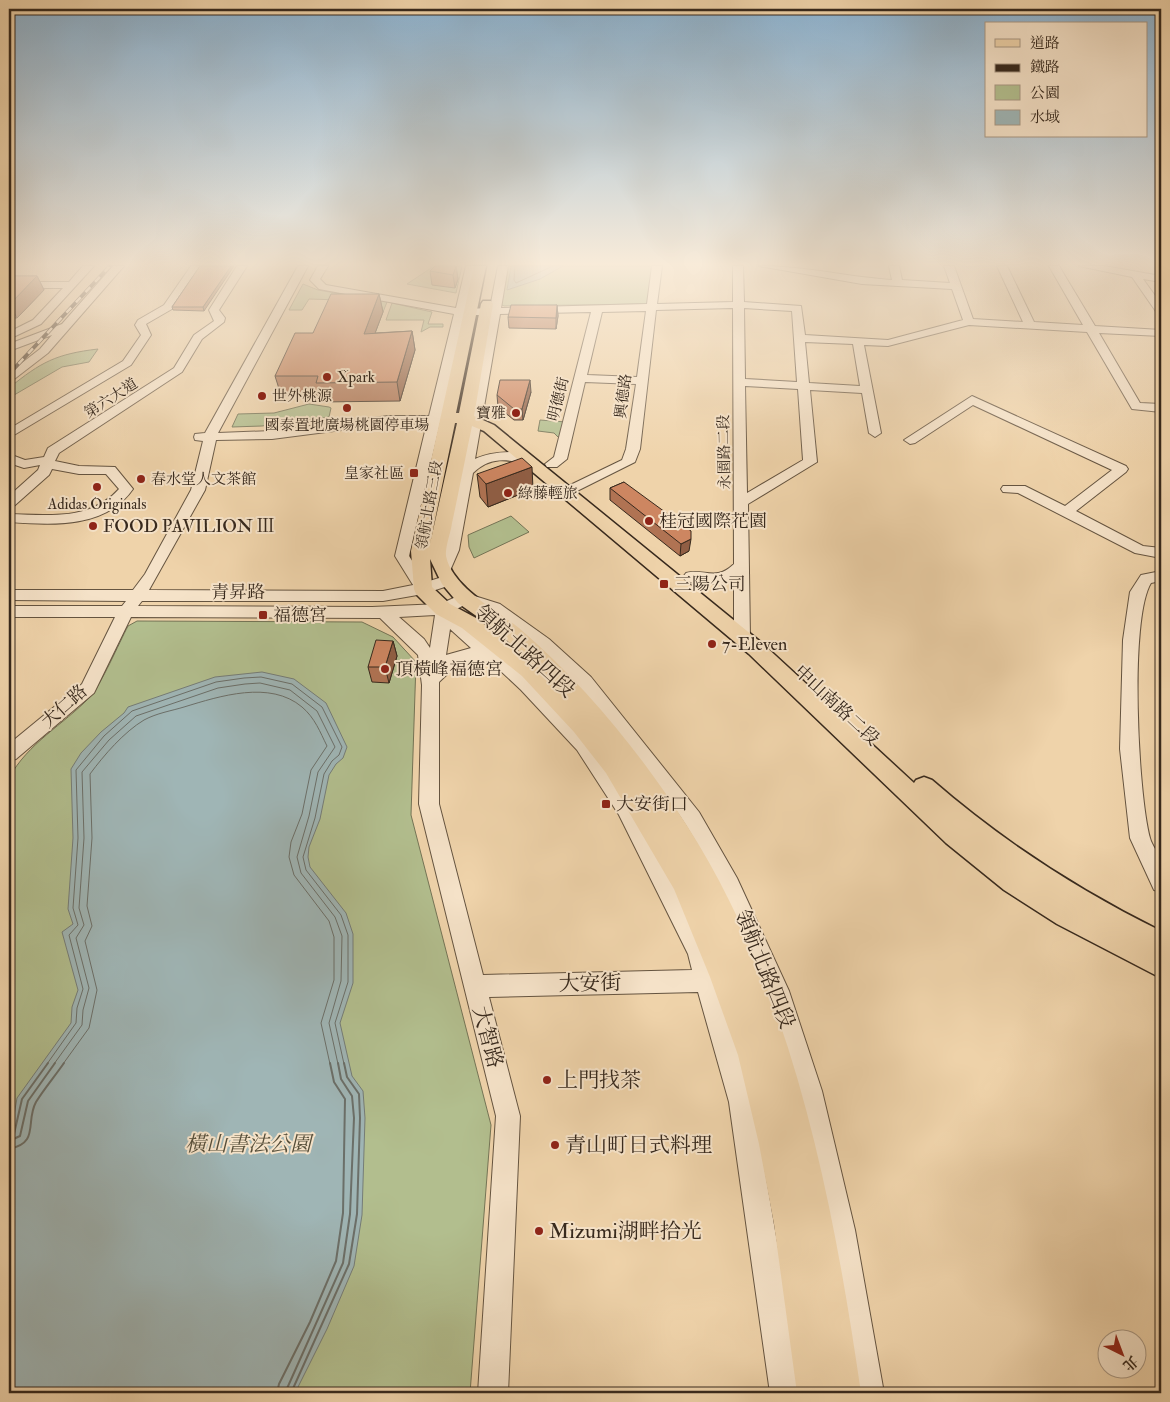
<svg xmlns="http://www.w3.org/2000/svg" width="1170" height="1402" font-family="'IM FELL Double Pica','Noto Serif TC',serif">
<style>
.green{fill:#b2be8e;stroke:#747456}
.water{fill:#9fb5b5;stroke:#757d78}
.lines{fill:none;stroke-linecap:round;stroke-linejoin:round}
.shore-far1{stroke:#6b6f69;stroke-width:1}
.shore{stroke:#6b6f69;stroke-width:2}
.minor-casing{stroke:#655440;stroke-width:2}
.major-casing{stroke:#37291d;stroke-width:3}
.minor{fill:#f5e2c8;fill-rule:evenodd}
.major{fill:#efd3aa;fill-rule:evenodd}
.rail-casing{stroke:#37291d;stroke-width:4}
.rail{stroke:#f5e2c8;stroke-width:2.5;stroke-dasharray:7;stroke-linecap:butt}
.wall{fill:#b07353;stroke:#37291d}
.shaded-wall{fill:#905e44;stroke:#37291d}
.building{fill:#cd8661;stroke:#37291d}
.poi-dot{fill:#8f2418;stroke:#f5e2c8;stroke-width:2}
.labels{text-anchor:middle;stroke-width:4;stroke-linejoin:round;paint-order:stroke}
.far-poi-label{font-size:15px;fill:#37291d;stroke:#f5e2c8;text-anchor:start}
.far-street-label{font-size:15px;fill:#37291d;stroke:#f5e2c8}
.poi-label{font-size:18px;fill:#37291d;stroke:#f5e2c8;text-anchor:start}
.street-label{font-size:18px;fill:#37291d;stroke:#f5e2c8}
.near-street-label{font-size:21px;fill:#37291d;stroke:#f5e2c8}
.near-poi-label{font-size:21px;fill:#37291d;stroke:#f5e2c8;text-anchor:start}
.near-park-label{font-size:21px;font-style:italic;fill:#564e39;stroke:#f5e2c8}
</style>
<rect width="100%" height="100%" fill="#efd3aa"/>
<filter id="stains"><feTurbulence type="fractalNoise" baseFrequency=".004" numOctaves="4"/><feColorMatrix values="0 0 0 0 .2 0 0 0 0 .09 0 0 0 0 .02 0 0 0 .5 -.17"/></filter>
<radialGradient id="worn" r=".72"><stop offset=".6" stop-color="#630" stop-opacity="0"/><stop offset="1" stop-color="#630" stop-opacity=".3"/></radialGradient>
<!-- green -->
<path class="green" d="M434,266H462L456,293L407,284Z
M506,266H655L649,304L504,306L500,304Z
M303,284L318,290L387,302L383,312H336L340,300L309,299L302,310H289Z
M392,303L432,312L428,324H443V327H430L421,332L424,320H386Z
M98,349L89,362L62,367L9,398V388C41,362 56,354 98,349Z
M309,404L329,407L331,408L329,417L262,426L232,427L238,414L274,413Z
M540,420L566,422L561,440L554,433L538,431Z
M511,516L529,532L474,558L469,547L468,535Z
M137,621L362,622L393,637L416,662L411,815L491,1125L470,1393H9V778C28,743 63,725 90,697C101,685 119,643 128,626Z"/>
<!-- water -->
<path class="water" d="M511,266H563L540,279L507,290Z
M262,672L294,679L326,703L347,747L343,758L336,764L329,775L320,819L309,847L308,857L310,867L346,913L353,934V983L340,1023L352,1076L363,1091L365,1118L362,1215L354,1266L327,1329L295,1393H11L9,1388V1134L12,1127L17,1098L71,1023L72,1007L78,990L62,932L73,924L68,909L73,838L71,769L81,753L101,732L124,713L128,707L215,677Z"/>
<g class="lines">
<!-- shore-far1 -->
<path class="shore-far1" d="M515,266L514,280L516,283L553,266
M47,1064L76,1023L77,1008L83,989L69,935L78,925L73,908L78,838L76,770L104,736L132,711L216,682L244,678L261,677L292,684L322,707L342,747L339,755L332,761L324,774L315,818L303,857L306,870L341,915L348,935V982L335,1023L344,1064
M54,1064L82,1025L83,1010L89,988L76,938L84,925L79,908L84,838L82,772L109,740L136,716L218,688L245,684L260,683L290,690L317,711L335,747L318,772L309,816L297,857L301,873L335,917L342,936L341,981L329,1023L338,1064
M63,1064L89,1028L97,990L85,941L92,926L87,906L92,838L90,774C104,755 124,732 144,720C157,713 171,711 184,707C220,696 270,680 302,707C315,718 320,732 327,746L311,770L302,814L291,842L289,857L294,875L329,921L334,937V980L321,1023L330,1064"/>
<!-- shore -->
<path class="shore" d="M9,1135L14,1134L22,1099L48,1063
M9,1141L20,1136L28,1101L55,1063
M9,1149C40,1143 25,1122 36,1102C44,1089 55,1076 64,1063
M277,1393L279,1384L310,1322L336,1261L343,1213L345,1099L334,1082L330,1063
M285,1393L343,1263L350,1214L354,1118L352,1096L341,1079L338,1063
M291,1393L349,1264L357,1214L360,1118L359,1094L347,1077L344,1063"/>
<defs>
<path id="minor" d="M83,266H94L41,324L9,339V332L33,320L63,288H9V282H69Z
M113,266H124L48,353L13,380L9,381V373L40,349L52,335L9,351V344L62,324Z
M191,266H201L172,309L146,324L151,335L131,365L9,438V429L123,361L141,335L135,325L138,320L164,305Z
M237,266H247L219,310L225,318L224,322L202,339L182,372L59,453L55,461L79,466L115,467L133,489C105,529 53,525 9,522V514C48,515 91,521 119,489L106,474H79L52,469L49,475L14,506L9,507V496L38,470L40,465L24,468L9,463V454L25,460L44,457L48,448L174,368L194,335L214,321L209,310Z
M298,266H308L218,433L272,431L388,416H429L454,314L319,289L310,280L318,266H328L320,279L326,285L456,308L466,266H476L466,309L490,308L498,266H508L501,308L647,304L652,266H662L657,304L733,302V266H743L744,302L801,306L805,335L888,340L963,320L952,289L862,284L759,266C804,266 848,277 892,280L889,266H899L902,280L950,283L944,266H954L973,319L1023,322L997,266H1007L1034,322L1083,325L1049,266H1059L1095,326L1161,330V336L1099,333L1140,403L1161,404V412L1132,409L1087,332L969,325L888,346L864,345L881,433L875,437L869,433L862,393L810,390L817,462L748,504L750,638L748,642H736L734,638V579C718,586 702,585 686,581L683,577L686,573C705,568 715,582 734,564L733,308L656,310L640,449L635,462L567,496L562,495L560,492L562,489L622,460L626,449L636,384L585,382L567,459L557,467H547L545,464L554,457L591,312L500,314L475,459C490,452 525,447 537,461L530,465C507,459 491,456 473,473L459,550L449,573L444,574L436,569L445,550L489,315H465L442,415L449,419L447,422L440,423L409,556L426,582L449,575L454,576L457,580L454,584L423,594L383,601H142L138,606L372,607L440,604L465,593L500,604L549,639L591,677L699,812L737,878L789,991L822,1091L855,1230L884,1393H854C823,1196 793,998 686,825C666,793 639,764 616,735C576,683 530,626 466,604L453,611L466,627L502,653L533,680L589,740L633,803L706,945L753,1102L785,1289L800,1393H770L729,1102L698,992L489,997L520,1116L508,1393H478L496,1116L419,804L422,685L418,655L380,618L131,617L94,693L16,759L9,761V744L82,684L115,617H9V606H122L126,601L9,600V590H133L145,574L191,490L203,441L195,440L194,437L195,434L205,433ZM744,308L792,311L797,382L745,379ZM646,311L637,377L587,375L602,312ZM805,342L853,344L860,386L809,383ZM745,386L798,389L803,460L747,493ZM427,423L395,556L413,585L383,591L149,590L205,490L216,440L272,439L388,424ZM435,615L430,648L424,639L399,617ZM450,629L471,648L446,655ZM473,660L491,662L521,690L577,750L619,815L688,954L692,970L483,975L439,804V682L459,663Z
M1079,266H1104L1161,276V282L1143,279L1161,304V314L1157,313L1132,277Z
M972,396L1126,466L1128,469L1126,472L1076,511L1143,546L1161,548V558L1135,553L1018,493L1003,492L1001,489L1003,486H1025L1065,506L1112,470L973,405L915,443L910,444L904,440Z
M1161,571V581L1151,583C1129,619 1138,794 1150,838C1152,846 1159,853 1161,862C1163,871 1162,884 1161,892L1154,890L1130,838L1120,749L1123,640L1130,592L1141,575Z"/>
<path id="major" d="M474,266H486L456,413H459L481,304L483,301H491L493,304L474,416L494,425L763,644L914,783L916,780L924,777L932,780C1002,841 1078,890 1161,931V978L1057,924L1004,890L946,843L749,654L484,431L472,426C465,459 459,491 452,523C451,532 445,547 446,556C452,587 496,610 519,628C585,685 639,751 686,824C793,991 833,1200 861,1393H797L774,1224L759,1144L738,1055L710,977L674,889L606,773L574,732L522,676L462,628L436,614L416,594L414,589L411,551ZM455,423H457L430,544ZM430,559L442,584L458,603L489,625L527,658L476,618L450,604L432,587Z"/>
</defs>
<!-- minor casing -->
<use href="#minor" class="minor-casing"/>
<!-- major casing -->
<use href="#major" class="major-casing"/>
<!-- minor -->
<use href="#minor" class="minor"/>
<!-- major -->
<use href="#major" class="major"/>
<defs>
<path id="rail" d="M9,374L110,266"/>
</defs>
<!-- rail casing -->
<use href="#rail" class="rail-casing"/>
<!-- rail -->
<use href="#rail" class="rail"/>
</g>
<!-- wall -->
<path class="wall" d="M200,266L204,311L173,310L172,307Z
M456,266L458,279L455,288L432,285L430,271Z
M9,276H37L44,290L17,318H9Z
M379,294L383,312L375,333L412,331L415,350L400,401L321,402L319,395H281L275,376L313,333Z
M557,305L558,316L556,329L509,328L508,317Z
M531,392L523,420H514L498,407L497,395Z
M477,474L533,489L488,507L480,497Z
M624,482L689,551L680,556L610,500V488Z
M393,641L397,656L389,683L372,682L368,667Z"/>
<!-- shaded-wall -->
<path class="shaded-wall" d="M231,266H234L204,311L203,307Z
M456,266L458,279L455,288L453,275Z
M37,276L44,290L17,318L10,304Z
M379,294L383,312L368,352L364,334Z
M557,305L558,316L556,329V318Z
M412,331L415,350L400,401L397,382Z
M530,380L531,392L523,420L522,409Z
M532,467L533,489L488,507L486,484Z
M691,539L689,551L680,556L681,544Z
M393,641L397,656L389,683L385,667Z"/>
<!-- building -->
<path class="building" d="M200,266H231L203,307H172Z
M435,266H456L453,275L430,271Z
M9,276H37L10,304H9Z
M331,294H379L364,334L412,331L397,382L316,383L318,376H275L295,333H313Z
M511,305H557L556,318L508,317Z
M500,380H530L522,409H514L497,395Z
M522,458L532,467L486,484L477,474Z
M624,482L691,531V539L681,544L610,488Z
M376,640L393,641L385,667H368Z"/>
<!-- sky -->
<linearGradient id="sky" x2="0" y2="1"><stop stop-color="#8bb4d4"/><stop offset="0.57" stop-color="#f8ebd9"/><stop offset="1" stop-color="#f8ebd9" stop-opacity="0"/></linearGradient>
<rect width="1170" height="463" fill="url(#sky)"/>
<!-- markers -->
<g class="poi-dot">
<circle cx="327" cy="377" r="5"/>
<circle cx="262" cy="396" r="5"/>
<circle cx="347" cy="408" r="5"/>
<circle cx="516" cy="413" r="5"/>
<rect x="409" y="468" width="10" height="10" rx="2.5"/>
<circle cx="141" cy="479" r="5"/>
<circle cx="97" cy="487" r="5"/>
<circle cx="508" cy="493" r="5"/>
<circle cx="649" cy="521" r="5"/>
<circle cx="93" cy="526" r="5"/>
<rect x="659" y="579" width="10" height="10" rx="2.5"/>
<rect x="258" y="610" width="10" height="10" rx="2.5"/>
<circle cx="712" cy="644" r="5"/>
<circle cx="385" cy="669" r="5"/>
<rect x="601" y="799" width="10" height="10" rx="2.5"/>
<circle cx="547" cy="1080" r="5"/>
<circle cx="555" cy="1145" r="5"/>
<circle cx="539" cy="1231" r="5"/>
</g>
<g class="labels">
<!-- far-poi labels -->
<g class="far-poi-label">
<text x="337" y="382">Xpark</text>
<text x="272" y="401">世外桃源</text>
<text x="506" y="418" text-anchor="end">寶雅</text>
<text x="347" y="430" text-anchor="middle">國泰置地廣場桃園停車場</text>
<text x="404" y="478" text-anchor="end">皇家社區</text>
<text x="151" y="484">春水堂人文茶館</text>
<text x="518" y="498">綠藤輕旅</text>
<text x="97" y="509" text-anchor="middle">Adidas Originals</text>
</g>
<!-- far-street labels -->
<g class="far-street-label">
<text transform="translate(623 396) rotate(-83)" y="5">興德路</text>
<text transform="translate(111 398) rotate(-33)" y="5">第六大道</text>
<text transform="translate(558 399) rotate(-76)" y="5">明德街</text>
<text transform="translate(724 452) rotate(-91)" y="5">永園路二段</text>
<text transform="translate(429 505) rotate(-80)" y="5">領航北路三段</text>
</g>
<!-- poi labels -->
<g class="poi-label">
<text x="659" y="527">桂冠國際花園</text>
<text x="103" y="532">FOOD PAVILION Ⅲ</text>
<text x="674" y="590">三陽公司</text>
<text x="273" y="621">福德宮</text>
<text x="722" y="650">7-Eleven</text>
<text x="395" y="675">頂橫峰福德宮</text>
<text x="616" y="810">大安街口</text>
</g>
<!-- street labels -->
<g class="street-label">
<text x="238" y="598">青昇路</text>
<text transform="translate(837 705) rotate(43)" y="6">中山南路二段</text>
<text transform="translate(64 706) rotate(-42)" y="6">大仁路</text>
</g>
<!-- near-street labels -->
<g class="near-street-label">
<text transform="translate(525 651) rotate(42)" y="7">領航北路四段</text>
<text transform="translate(765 969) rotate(68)" y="7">領航北路四段</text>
<text transform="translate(590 983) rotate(-1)" y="7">大安街</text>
<text transform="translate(488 1037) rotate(75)" y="7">大智路</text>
</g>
<!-- near-poi labels -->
<g class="near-poi-label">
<text x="557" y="1087">上門找茶</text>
<text x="565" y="1152">青山町日式料理</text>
<text x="549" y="1238">Mizumi湖畔拾光</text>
</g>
<!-- near-park labels -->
<g class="near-park-label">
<text x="248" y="1151">橫山書法公園</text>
</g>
</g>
<!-- margin -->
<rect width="1170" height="1402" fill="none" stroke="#efd3aa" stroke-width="30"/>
<rect x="10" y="10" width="1150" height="1382" fill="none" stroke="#37291d" stroke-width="2.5"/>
<rect x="15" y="15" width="1140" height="1372" fill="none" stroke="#37291d"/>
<!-- legend -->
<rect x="985" y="22" width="162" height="115" fill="#f5e2c8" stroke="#a99884"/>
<rect x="995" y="39" width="25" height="8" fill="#efd3aa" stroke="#a99884"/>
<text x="1030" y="48" font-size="15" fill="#37291d">道路</text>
<rect x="995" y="64" width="25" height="8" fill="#37291d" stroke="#a99884"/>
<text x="1030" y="72" font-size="15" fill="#37291d">鐵路</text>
<rect x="995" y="85" width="25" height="15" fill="#b2be8e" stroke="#a99884"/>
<text x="1030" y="98" font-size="15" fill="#37291d">公園</text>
<rect x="995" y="110" width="25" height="15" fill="#9fb5b5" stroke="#a99884"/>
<text x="1030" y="122" font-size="15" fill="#37291d">水域</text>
<!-- north arrow -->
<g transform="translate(1122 1354) rotate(138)"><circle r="24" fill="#f5e2c8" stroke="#a99884"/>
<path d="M0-4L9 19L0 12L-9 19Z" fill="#8f2418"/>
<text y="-8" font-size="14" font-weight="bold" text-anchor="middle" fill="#37291d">北</text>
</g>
<rect width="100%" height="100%" filter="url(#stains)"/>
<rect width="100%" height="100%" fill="url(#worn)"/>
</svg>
